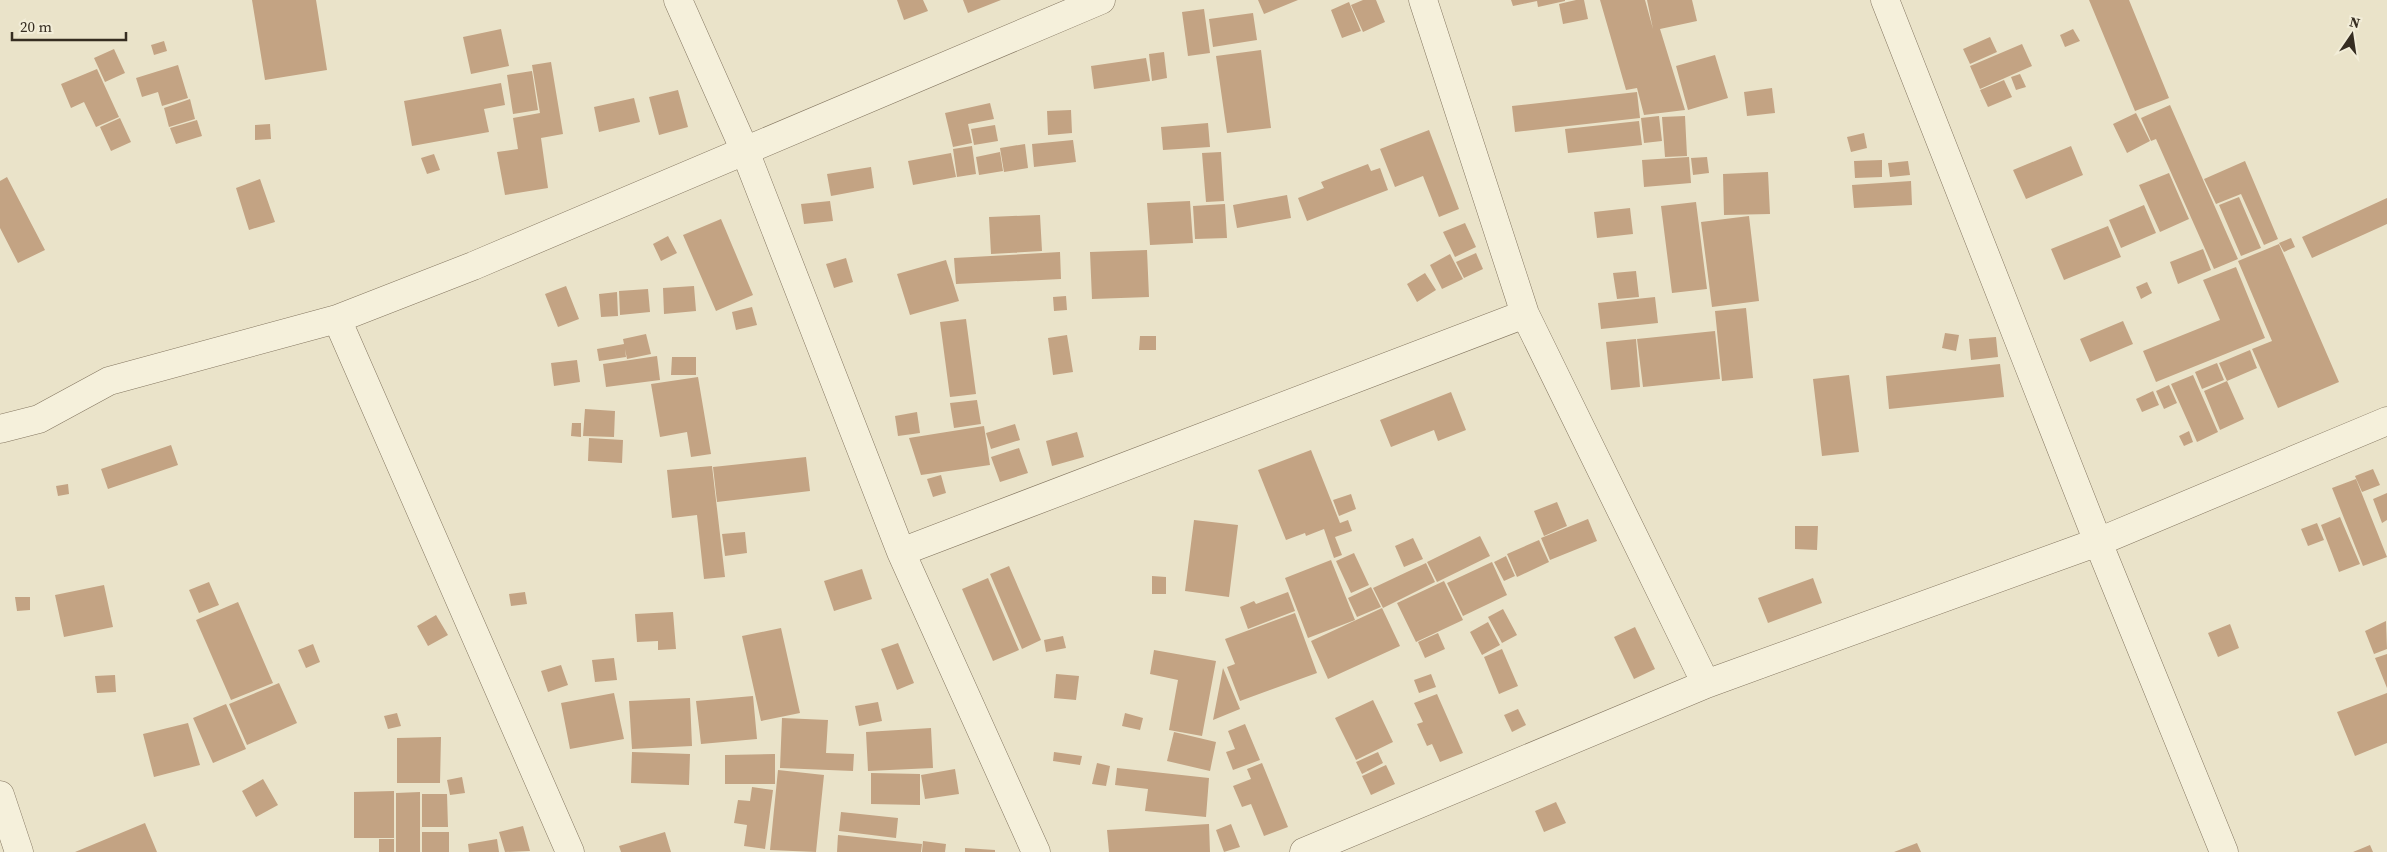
<svg xmlns="http://www.w3.org/2000/svg" width="2387" height="852" font-family="'Source Serif 4',serif">
<style>
.building{fill:#c3a383}
.lines{fill:none;stroke-linecap:round;stroke-linejoin:round}
.minor-casing{stroke:#847660;stroke-width:29}
.minor{stroke:#f5f0db;stroke-width:28}
</style>
<rect width="100%" height="100%" fill="#eae3c9"/>
<!-- building -->
<path class="building" d="M252,0H316L327,70L265,80Z
M897,0H923L928,11L904,20Z
M963,0H1001L968,13Z
M1258,0H1298L1264,14Z
M1363,0H1376L1385,22L1363,32L1351,5Z
M1511,0H1565V1L1538,7L1537,1L1513,6Z
M1576,0H1584L1588,19L1563,24L1559,4Z
M1600,0H1645L1653,29L1647,0H1692L1697,21L1660,29L1685,110L1644,115L1637,88L1626,90Z
M2089,0H2129L2169,98L2135,111Z
M1349,2L1361,31L1342,38L1331,10Z
M1204,9L1210,53L1188,56L1182,12Z
M1253,13L1257,40L1213,47L1209,19Z
M501,29L509,66L471,74L463,37Z
M2073,29L2080,41L2065,47L2060,35Z
M1990,37L1997,52L1970,64L1963,49Z
M164,41L167,51L154,55L151,45Z
M2022,44L2032,66L1980,89L1970,66Z
M114,49L125,73L105,82L94,58Z
M1261,50L1271,128L1227,133L1216,56Z
M1164,52L1167,78L1152,81L1149,54Z
M1715,55L1728,98L1688,110L1676,66Z
M1146,58L1150,81L1094,89L1091,66Z
M551,62L563,134L541,138L548,188L505,195L497,152L518,149L513,118L540,113L532,65Z
M178,65L188,98L162,106L158,92L142,97L136,78Z
M97,69L119,117L96,127L84,102L71,108L61,84Z
M532,71L538,110L513,114L507,75Z
M2020,74L2026,87L2016,90L2011,77Z
M2004,80L2012,97L1988,107L1980,90Z
M501,83L505,105L484,109L489,132L412,146L404,101Z
M1772,88L1775,113L1747,116L1744,92Z
M678,90L688,127L659,135L649,97Z
M1637,92L1640,118L1515,132L1512,106Z
M634,98L640,122L599,132L594,107Z
M190,99L195,119L169,127L164,108Z
M990,103L994,119L968,124L972,143L953,147L945,113Z
M2170,105L2238,259L2214,269L2156,139L2151,141L2141,118Z
M1071,110L1072,133L1048,135L1047,111Z
M2136,113L2150,141L2127,153L2113,124Z
M1659,116L1662,141L1644,143L1641,118Z
M1685,116L1687,156L1665,157L1662,117Z
M120,118L131,142L111,151L100,127Z
M197,120L202,136L176,144L170,128Z
M1639,121L1642,145L1568,153L1565,129Z
M1208,123L1210,147L1163,150L1161,127Z
M270,124L271,139L255,140V125Z
M995,125L998,141L974,145L971,129Z
M1429,130L1459,209L1439,217L1423,176L1395,187L1380,149Z
M1864,133L1867,148L1851,152L1847,137Z
M1073,140L1076,162L1034,167L1032,144Z
M1025,144L1028,168L1004,172L1000,148Z
M972,146L976,174L957,177L953,149Z
M2071,146L2083,175L2026,199L2013,170Z
M1000,152L1003,171L979,175L976,157Z
M1221,152L1224,201L1206,202L1202,153Z
M951,153L956,177L913,185L908,161Z
M434,154L440,170L427,174L421,158Z
M1689,157L1691,183L1644,187L1642,160Z
M1707,157L1709,173L1693,175L1691,158Z
M1882,160V177L1855,178L1854,161Z
M1908,161L1910,175L1890,177L1888,163Z
M2245,161L2278,239L2264,245L2241,194L2216,204L2204,179Z
M1368,164L1371,171L1380,168L1388,190L1307,221L1298,198L1324,188L1321,182Z
M871,167L874,188L831,196L827,174Z
M1768,172L1770,214L1724,215L1723,174Z
M2169,173L2189,219L2160,232L2139,185Z
M7,177L45,250L18,263L0,228V181Z
M260,179L275,222L249,230L236,188Z
M1911,181L1912,205L1854,208L1852,185Z
M1287,195L1291,218L1237,228L1233,205Z
M2239,197L2261,248L2241,256L2219,205Z
M2387,198V224L2312,258L2302,237Z
M830,201L833,221L804,224L801,204Z
M1190,201L1193,243L1150,245L1147,203Z
M1696,202L1707,289L1672,293L1661,206Z
M1225,204L1227,238L1195,239L1193,206Z
M2144,205L2156,233L2121,248L2109,220Z
M1630,208L1633,234L1597,238L1594,212Z
M1040,215L1042,251L991,254L989,217Z
M1749,216L1759,301L1712,307L1701,222Z
M721,219L753,295L716,311L683,235Z
M1465,223L1476,247L1455,257L1443,232Z
M2108,226L2121,257L2064,280L2051,249Z
M668,236L677,253L661,261L653,244Z
M2291,238L2295,247L2284,252L2279,243Z
M2279,244L2339,382L2278,408L2252,349L2272,341L2238,261Z
M2203,249L2211,270L2178,284L2170,262Z
M1147,250L1149,297L1092,299L1090,252Z
M1060,252L1061,279L956,284L954,258Z
M1476,253L1483,269L1464,278L1456,262Z
M1450,254L1463,279L1442,289L1430,265Z
M846,258L853,282L834,288L826,264Z
M946,260L959,301L910,315L897,274Z
M2236,267L2265,338L2156,382L2143,351L2220,320L2203,280Z
M1636,271L1639,297L1617,299L1613,273Z
M1425,273L1436,290L1417,302L1407,284Z
M2147,282L2152,293L2141,299L2136,287Z
M566,286L579,319L558,327L545,294Z
M694,286L696,311L664,314L663,288Z
M648,289L650,312L620,315L619,291Z
M617,292L618,316L601,317L599,294Z
M1066,296L1067,310L1054,311L1053,297Z
M1655,297L1658,323L1601,329L1598,303Z
M752,307L757,325L736,330L732,312Z
M1746,308L1753,378L1722,381L1715,311Z
M966,319L976,394L950,397L940,322Z
M2123,321L2133,344L2090,362L2080,339Z
M1715,331L1720,379L1643,387L1637,339Z
M1945,333L1959,335L1956,351L1942,348Z
M646,334L651,354L627,359L625,349L626,357L599,361L597,349L624,344L623,339Z
M1067,335L1073,372L1053,375L1048,338Z
M1140,336H1156V350H1139Z
M1996,337L1998,357L1971,360L1969,339Z
M1636,339L1640,387L1611,390L1606,342Z
M2250,350L2257,368L2227,381L2219,363Z
M657,356L660,380L606,387L603,364Z
M672,357H696V375H671Z
M577,360L580,382L554,386L551,363Z
M2217,363L2224,380L2202,389L2195,372Z
M2000,364L2004,397L1889,409L1886,376Z
M1849,375L1859,452L1822,456L1813,379Z
M2193,375L2218,432L2197,442L2171,384Z
M698,377L711,454L691,457L687,432L660,437L651,384Z
M2227,381L2244,419L2220,430L2204,391Z
M2169,385L2177,403L2164,409L2156,391Z
M2153,391L2159,405L2142,412L2136,399Z
M1451,392L1466,430L1438,441L1434,430L1391,447L1380,420Z
M977,400L981,424L954,428L950,403Z
M585,409L615,411L614,437L583,436Z
M917,412L920,433L898,436L895,416Z
M572,423H581V437L571,436Z
M1015,424L1020,440L991,449L986,433Z
M984,426L990,465L921,475L909,438Z
M2189,431L2193,442L2184,446L2179,436Z
M1077,432L1084,457L1052,466L1046,441Z
M589,438L623,440L622,463L588,461Z
M171,445L178,465L108,489L101,469Z
M1019,448L1028,473L1000,482L991,457Z
M1311,450L1340,523L1348,520L1352,531L1335,537L1342,555L1334,558L1324,529L1306,536L1305,533L1286,540L1258,470Z
M806,457L810,491L717,502L713,467Z
M712,466L725,577L704,579L697,515L672,518L667,470Z
M2373,469L2380,485L2362,492L2355,476Z
M941,475L946,493L933,497L927,479Z
M2356,479L2387,557L2363,566L2332,488Z
M68,484L69,494L58,496L56,486Z
M2387,493V520L2382,523L2373,499Z
M1351,494L1356,509L1339,516L1333,500Z
M1557,502L1567,526L1544,536L1534,511Z
M2340,517L2360,564L2339,572L2321,525Z
M1588,519L1597,541L1550,560L1541,538Z
M1194,520L1238,525L1229,597L1185,591Z
M2317,523L2324,540L2308,546L2301,529Z
M1795,526H1818L1817,550L1795,549Z
M745,532L747,553L725,556L722,534Z
M1480,536L1490,556L1437,582L1427,562Z
M1413,538L1423,559L1404,567L1395,546Z
M1539,540L1549,562L1517,577L1507,554Z
M1354,553L1369,585L1351,593L1336,561Z
M1506,556L1515,576L1504,581L1494,562Z
M1331,560L1355,620L1308,638L1285,578Z
M1492,562L1507,595L1463,616L1447,583Z
M1426,563L1435,582L1383,608L1373,588Z
M1009,566L1041,640L1022,649L990,574Z
M862,569L872,599L834,611L824,581Z
M1152,576L1166,577V594H1152Z
M988,578L1019,650L993,661L962,589Z
M1813,578L1822,603L1768,623L1758,598Z
M1444,581L1463,620L1416,642L1397,603Z
M209,582L219,605L199,613L189,590Z
M104,585L113,627L64,637L55,595Z
M1371,587L1381,607L1357,617L1348,598Z
M525,592L527,604L511,606L509,594Z
M1288,592L1295,611L1248,629L1240,607L1254,601L1256,604Z
M15,597H30V610L17,611Z
M238,602L273,683L231,700L196,620Z
M1382,608L1400,646L1328,679L1311,641Z
M1503,609L1517,635L1502,643L1488,617Z
M673,612L676,649L658,650V641L637,642L635,614Z
M1295,613L1317,673L1240,701L1227,667L1235,664L1225,639Z
M436,615L448,635L428,646L417,626Z
M2386,621L2387,649L2374,654L2365,631Z
M1488,622L1500,645L1482,655L1470,632Z
M2230,624L2239,648L2218,657L2208,633Z
M1635,627L1655,669L1634,679L1614,637Z
M781,628L800,713L761,721L742,636Z
M1438,633L1445,649L1425,658L1418,642Z
M1063,636L1066,648L1046,652L1044,640Z
M898,643L914,683L897,690L881,649Z
M313,644L320,662L306,668L298,650Z
M1502,649L1518,686L1499,694L1484,657Z
M1154,650L1216,661L1202,736L1169,730L1178,680L1150,674Z
M2387,654V688L2375,658Z
M614,658L617,680L595,682L592,660Z
M561,665L568,685L548,692L541,671Z
M1223,668L1240,709L1213,720Z
M1056,674L1079,676L1076,700L1054,698Z
M1431,674L1436,687L1419,693L1414,680Z
M115,675L116,692L97,693L95,676Z
M279,683L297,723L247,745L229,704Z
M614,693L624,739L570,749L561,703Z
M2387,693V743L2355,756L2337,712Z
M1437,694L1463,753L1440,762L1432,744L1427,746L1417,724L1423,722L1414,703Z
M753,696L757,739L701,744L696,701Z
M690,698L692,746L632,749L629,701Z
M1373,700L1393,742L1356,760L1335,718Z
M878,702L882,721L859,726L855,706Z
M226,704L246,749L213,763L193,718Z
M1518,709L1526,725L1512,732L1504,715Z
M397,713L401,726L388,729L384,716Z
M1125,713L1143,718L1140,730L1122,726Z
M782,718L828,720L826,753L854,754L853,771L780,768Z
M188,723L200,765L154,777L143,734Z
M1245,724L1260,760L1233,770L1226,752L1235,749L1228,731Z
M931,728L933,768L868,771L866,732Z
M1174,732L1216,742L1210,771L1167,761Z
M441,737L440,783H397V738Z
M632,752L690,754L689,785L631,783Z
M1054,752L1082,756L1080,765L1053,761Z
M1378,752L1383,763L1362,774L1356,762Z
M775,754V784H725V755Z
M1097,763L1110,766L1106,786L1092,784Z
M1262,763L1288,827L1264,836L1251,804L1242,807L1233,786L1251,779L1247,769Z
M1386,765L1395,784L1371,795L1362,776Z
M1117,768L1209,778L1206,817L1145,811L1148,789L1115,785Z
M955,769L959,794L925,799L921,775Z
M778,770L824,775L816,852L770,850Z
M871,773L920,774V805L871,804Z
M462,777L465,793L450,795L447,780Z
M263,779L278,805L256,817L242,791Z
M752,787L773,790L765,849L744,846L747,825L734,823L738,800L750,801Z
M394,791V838H354V792Z
M420,792V852H396V793Z
M422,794H447L448,827H422Z
M1556,802L1566,823L1544,832L1535,811Z
M841,812L898,818L896,838L839,831Z
M145,823L157,852H75Z
M1209,824L1210,852H1109L1107,830Z
M1231,824L1240,847L1224,852L1216,830Z
M523,826L530,851L505,852L499,832Z
M422,832H449V852H422Z
M665,832L671,852H621L619,846Z
M838,835L922,844L921,852H837Z
M379,839H394V852H379Z
M497,839L499,852H469L468,844Z
M923,841L946,844L945,852H922Z
M1917,843L1921,852H1894Z
M2370,845L2373,852H2353Z
M965,848L995,850V852H965Z"/>
<g class="lines">
<defs>
<path id="minor" d="M678,0L745,151L901,552L1036,852
M1423,0L1525,314L1706,684
M1885,0L2098,542L2224,852
M337,319L570,852
M0,429L39,419L109,381L337,319L473,266L1101,0
M901,552L1525,314
M0,795L19,852
M1304,852L1706,684L2098,542L2387,421"/>
</defs>
<!-- minor casing -->
<use href="#minor" class="minor-casing"/>
<!-- minor -->
<use href="#minor" class="minor"/>
</g>
<!-- north arrow -->
<g transform="translate(2352 35) rotate(13)" stroke="#f2edd8" stroke-width="4" paint-order="stroke">
<path d="M0-4L9 19L0 12L-9 19Z" fill="#362d21"/>
<text y="-8" font-size="14" font-weight="bold" text-anchor="middle" fill="#362d21">N</text>
</g>
<!-- scale -->
<path d="M12 32v8h114v-8" fill="none" stroke="#362d21" stroke-width="2.5"/>
<text x="20" y="32" font-size="15" fill="#362d21" stroke="#f2edd8" stroke-width="4" paint-order="stroke">20 m</text>
</svg>
